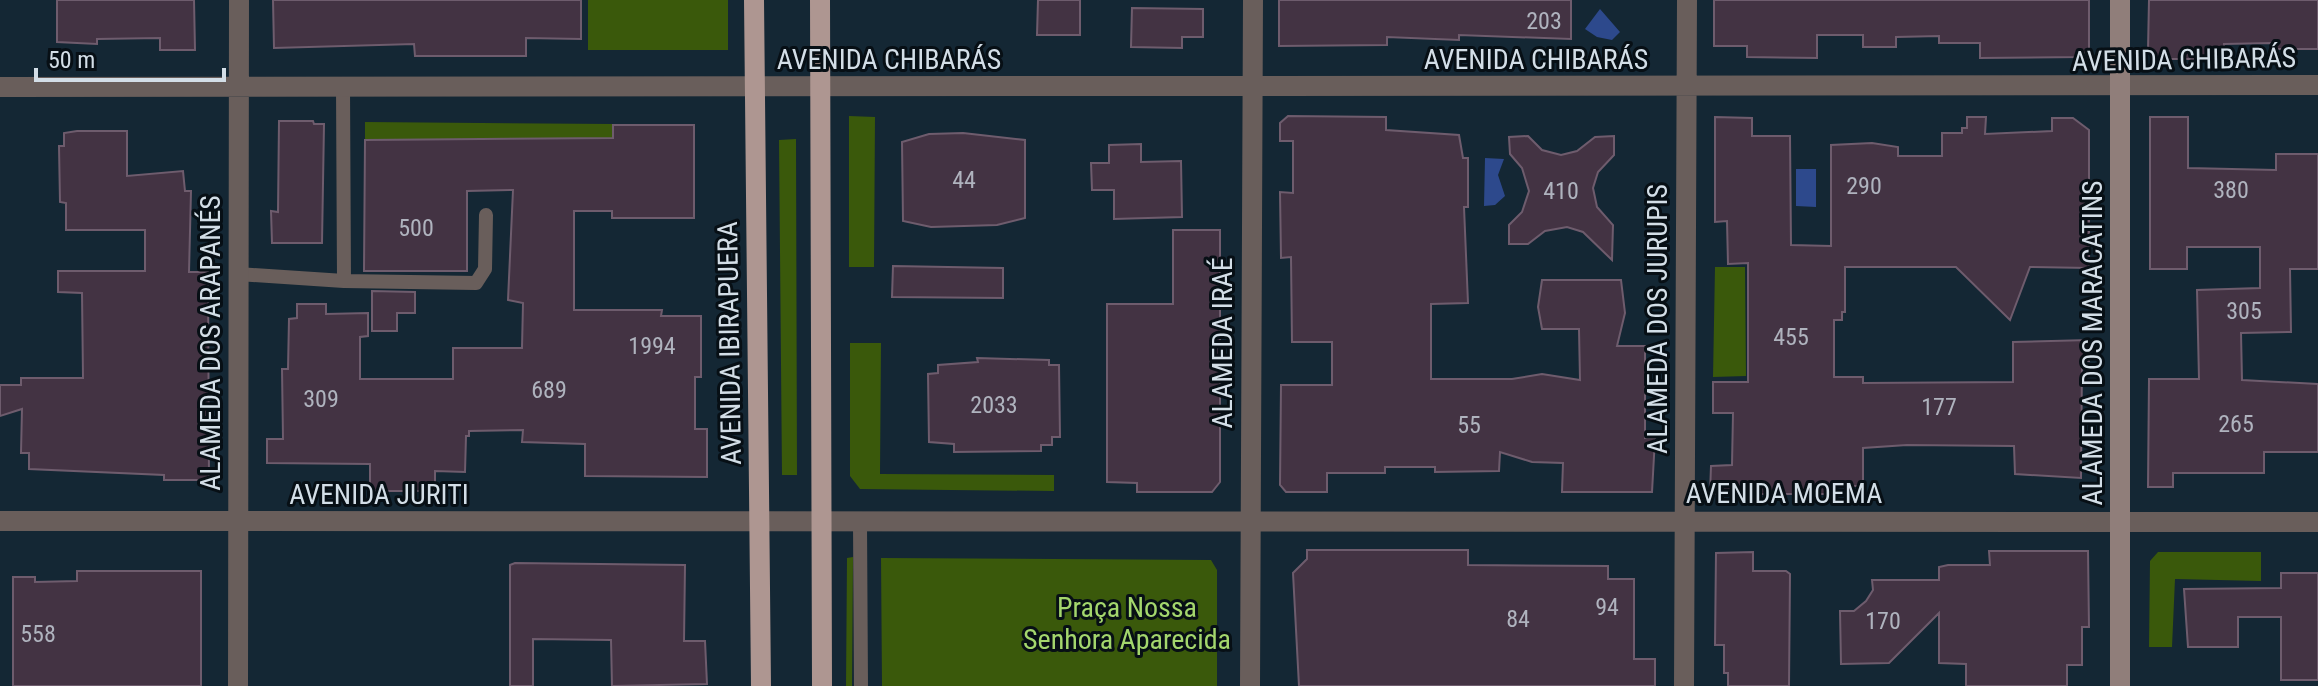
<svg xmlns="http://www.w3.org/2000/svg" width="2318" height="686" font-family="'Roboto Condensed',sans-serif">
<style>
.green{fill:#3a590b}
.water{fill:#2d498c}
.building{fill:#433343;stroke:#6e5c6d;stroke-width:2}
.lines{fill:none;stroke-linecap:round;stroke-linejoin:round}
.service{stroke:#695e5b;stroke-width:14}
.minor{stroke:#695e5b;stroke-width:20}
.secondary{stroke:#907e7a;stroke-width:20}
.primary{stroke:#ae9691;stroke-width:20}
.labels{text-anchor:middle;stroke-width:6;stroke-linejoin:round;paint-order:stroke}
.number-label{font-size:24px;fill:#afb3be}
.street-label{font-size:28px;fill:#d3dee7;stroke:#070f15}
.park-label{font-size:28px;fill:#a4d76d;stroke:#070f15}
</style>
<rect width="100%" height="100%" fill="#142734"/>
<!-- green -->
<path class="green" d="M588,0H728V50H588Z
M849,116L875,117L874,267H849Z
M365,122L613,124V138L365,140Z
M796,139L797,475H782L779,140Z
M1715,267H1745L1746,376L1713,377Z
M850,343H881L880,474L1054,475V491L860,489L850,476Z
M2158,552H2261V581L2175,579L2172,647H2149L2150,561Z
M853,557L852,686H846L847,558Z
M881,558L1211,560L1217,570V686H882Z"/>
<!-- water -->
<path class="water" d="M1600,9L1620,32L1612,40L1597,37L1585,29Z
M1485,158L1504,159L1498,175L1505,196L1495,205L1484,206Z
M1796,169H1816V207L1796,206Z"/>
<!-- building -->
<path class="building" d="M57,0H194L195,50H160V38L97,39V44L57,42Z
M273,0H581V39L526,38V56H415L414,44L274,48Z
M1038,0H1080V35H1037Z
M1279,0H1571V39L1459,35V40L1387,37V45L1279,46Z
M1714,0H2089V48L2081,57L1980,58V43H1939V36L1896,37V47H1863V35H1817V58L1747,57V46H1714Z
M2149,0H2318V49H2271V43L2224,44V59H2158L2148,50Z
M1132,8L1203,9V37H1182V48L1131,47Z
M1288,116L1386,117V130L1459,135L1463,158H1468V207H1464L1468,303L1431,304V379H1512L1542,374L1580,380L1579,329H1542L1538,307L1542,280H1621L1625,313L1617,346H1645V438H1655L1652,492H1562L1563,463L1532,462L1500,452L1499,471L1435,472V467H1385V473H1327V492H1286L1280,485L1281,385H1332V342H1292L1291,257L1281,258L1280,192L1293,193V141H1280V123Z
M1715,117L1752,118V136H1790L1791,245L1831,246V145L1872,143L1898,147V156H1942V133H1962V128H1967V117H1986L1985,134L2052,131V118H2073L2089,130V268L2030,267L2010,320L1956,267H1845V312H1842V320H1834V377H1863V383L2013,382V342L2089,340V361H2082L2081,478L2015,474L2014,446L1907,445L1863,448V486H1835V494H1710L1711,466L1732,465L1733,413H1713V382H1748V263L1728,264L1727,221L1715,222Z
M2150,117H2188V168L2276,170V154H2318V269H2290L2291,332L2241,333L2242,380L2318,384V452H2264V473H2173V487H2148L2149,379H2199L2197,290L2260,288V247H2187V269H2150Z
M279,121H313L314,124H324L322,243H272L271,211L278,212Z
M613,125H694V218H612V211H574V310H662L661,316H701V377H695V429H707V477L585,476V444L522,442L523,430L469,431V436H466L465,472L435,471V491H370V464L267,463V439H283L282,369H288L289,319L297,318V304H326V314L368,313V336L360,337V379H453V348H522L523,303L508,300L513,190L467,191V271H364L365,140L613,138Z
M77,131H127V176L183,171L185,191H191L189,272H208L209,480H164V475L29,469V453H21L22,409L0,416V385H21V378H83L82,293L58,292V271H145V230H66V203L60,202L59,146H64V133Z
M963,133L1025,140V218L997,225L931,227L903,221L902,142L929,134Z
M1528,136L1542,150L1561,155L1577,151L1595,137L1614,136V155L1598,172L1593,188L1597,207L1613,225L1612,260L1583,232L1567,227L1545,231L1528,244H1509V225L1522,212L1529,191L1522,168L1510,154L1509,137Z
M1141,144V162L1181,161L1182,217L1114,219V190H1092L1091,163H1109V145Z
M1173,230H1220V482L1212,492H1137V483L1107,482V304H1173Z
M893,266L1003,268V298L892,297Z
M372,291L415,292V313H397V331H372Z
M977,358L1049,360V365H1059L1060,437H1052V445H1041V451L954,452V444L929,442L928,374L938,373V365L978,362Z
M1307,550H1468V565L1608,566V579H1634V659H1655V686H1299L1293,573L1307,559Z
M1989,551H2088L2089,627H2082V665H2067V686H1966V664L1939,663V613L1889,663L1841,664L1840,611H1854L1866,601L1873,590L1872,580H1939V567L1948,565H1990Z
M1753,552V571H1786L1790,574L1789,686H1728V673H1724V645H1715L1716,553Z
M515,563L685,565L684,641H705L707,684L612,686L611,640L533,639V686H510V565Z
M77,571H201V686H13V577H35V582L77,581Z
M2281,573H2318V680H2281V617H2238V647H2188L2184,589L2281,588Z"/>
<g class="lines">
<!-- service -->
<path class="service" d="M238,274L344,281L343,87
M344,281L476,283L485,269L486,215
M860,523L861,686"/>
<!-- minor -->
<path class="minor" d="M0,87L2318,85
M0,521L2318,522
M238,686L239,0
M1250,686L1253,0
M1684,686L1687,0"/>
<!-- secondary -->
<path class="secondary" d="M2120,686V0"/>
<!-- primary -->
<path class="primary" d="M754,0L761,686
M820,0L822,686"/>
</g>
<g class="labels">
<!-- number labels -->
<g class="number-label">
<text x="1544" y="29">203</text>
<text x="964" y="188">44</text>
<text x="1864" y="194">290</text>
<text x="2231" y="198">380</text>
<text x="1561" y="199">410</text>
<text x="416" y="236">500</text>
<text x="2244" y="319">305</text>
<text x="1791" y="345">455</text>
<text x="652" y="354">1994</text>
<text x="549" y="398">689</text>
<text x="321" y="407">309</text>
<text x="994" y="413">2033</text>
<text x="1939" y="415">177</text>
<text x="2236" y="432">265</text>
<text x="1469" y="433">55</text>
<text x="1607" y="615">94</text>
<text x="1518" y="627">84</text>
<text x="1883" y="629">170</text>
<text x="38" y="642">558</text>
</g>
<!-- street labels -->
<g class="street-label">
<text x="889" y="69">AVENIDA CHIBARÁS</text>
<text x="1536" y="69">AVENIDA CHIBARÁS</text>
<text transform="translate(2184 59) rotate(-1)" y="10">AVENIDA CHIBARÁS</text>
<text transform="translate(1657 319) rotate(-90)" y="10">ALAMEDA DOS JURUPIS</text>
<text transform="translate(210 343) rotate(-90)" y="10">ALAMEDA DOS ARAPANÉS</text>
<text transform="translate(729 343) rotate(-91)" y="10">AVENIDA IBIRAPUERA</text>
<text transform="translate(1222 343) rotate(-90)" y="10">ALAMEDA IRAÉ</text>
<text transform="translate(2092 343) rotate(-90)" y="10">ALAMEDA DOS MARACATINS</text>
<text x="1784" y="503">AVENIDA MOEMA</text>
<text x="379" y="504">AVENIDA JURITI</text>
</g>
<!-- park labels -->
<g class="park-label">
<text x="1127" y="617">Praça Nossa<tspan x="1127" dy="32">Senhora Aparecida</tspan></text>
</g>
</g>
<!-- scale -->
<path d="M36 68v12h188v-12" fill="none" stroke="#d3dee7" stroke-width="4"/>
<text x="48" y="68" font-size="24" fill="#d3dee7" stroke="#070f15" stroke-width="6" paint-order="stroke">50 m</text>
</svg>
